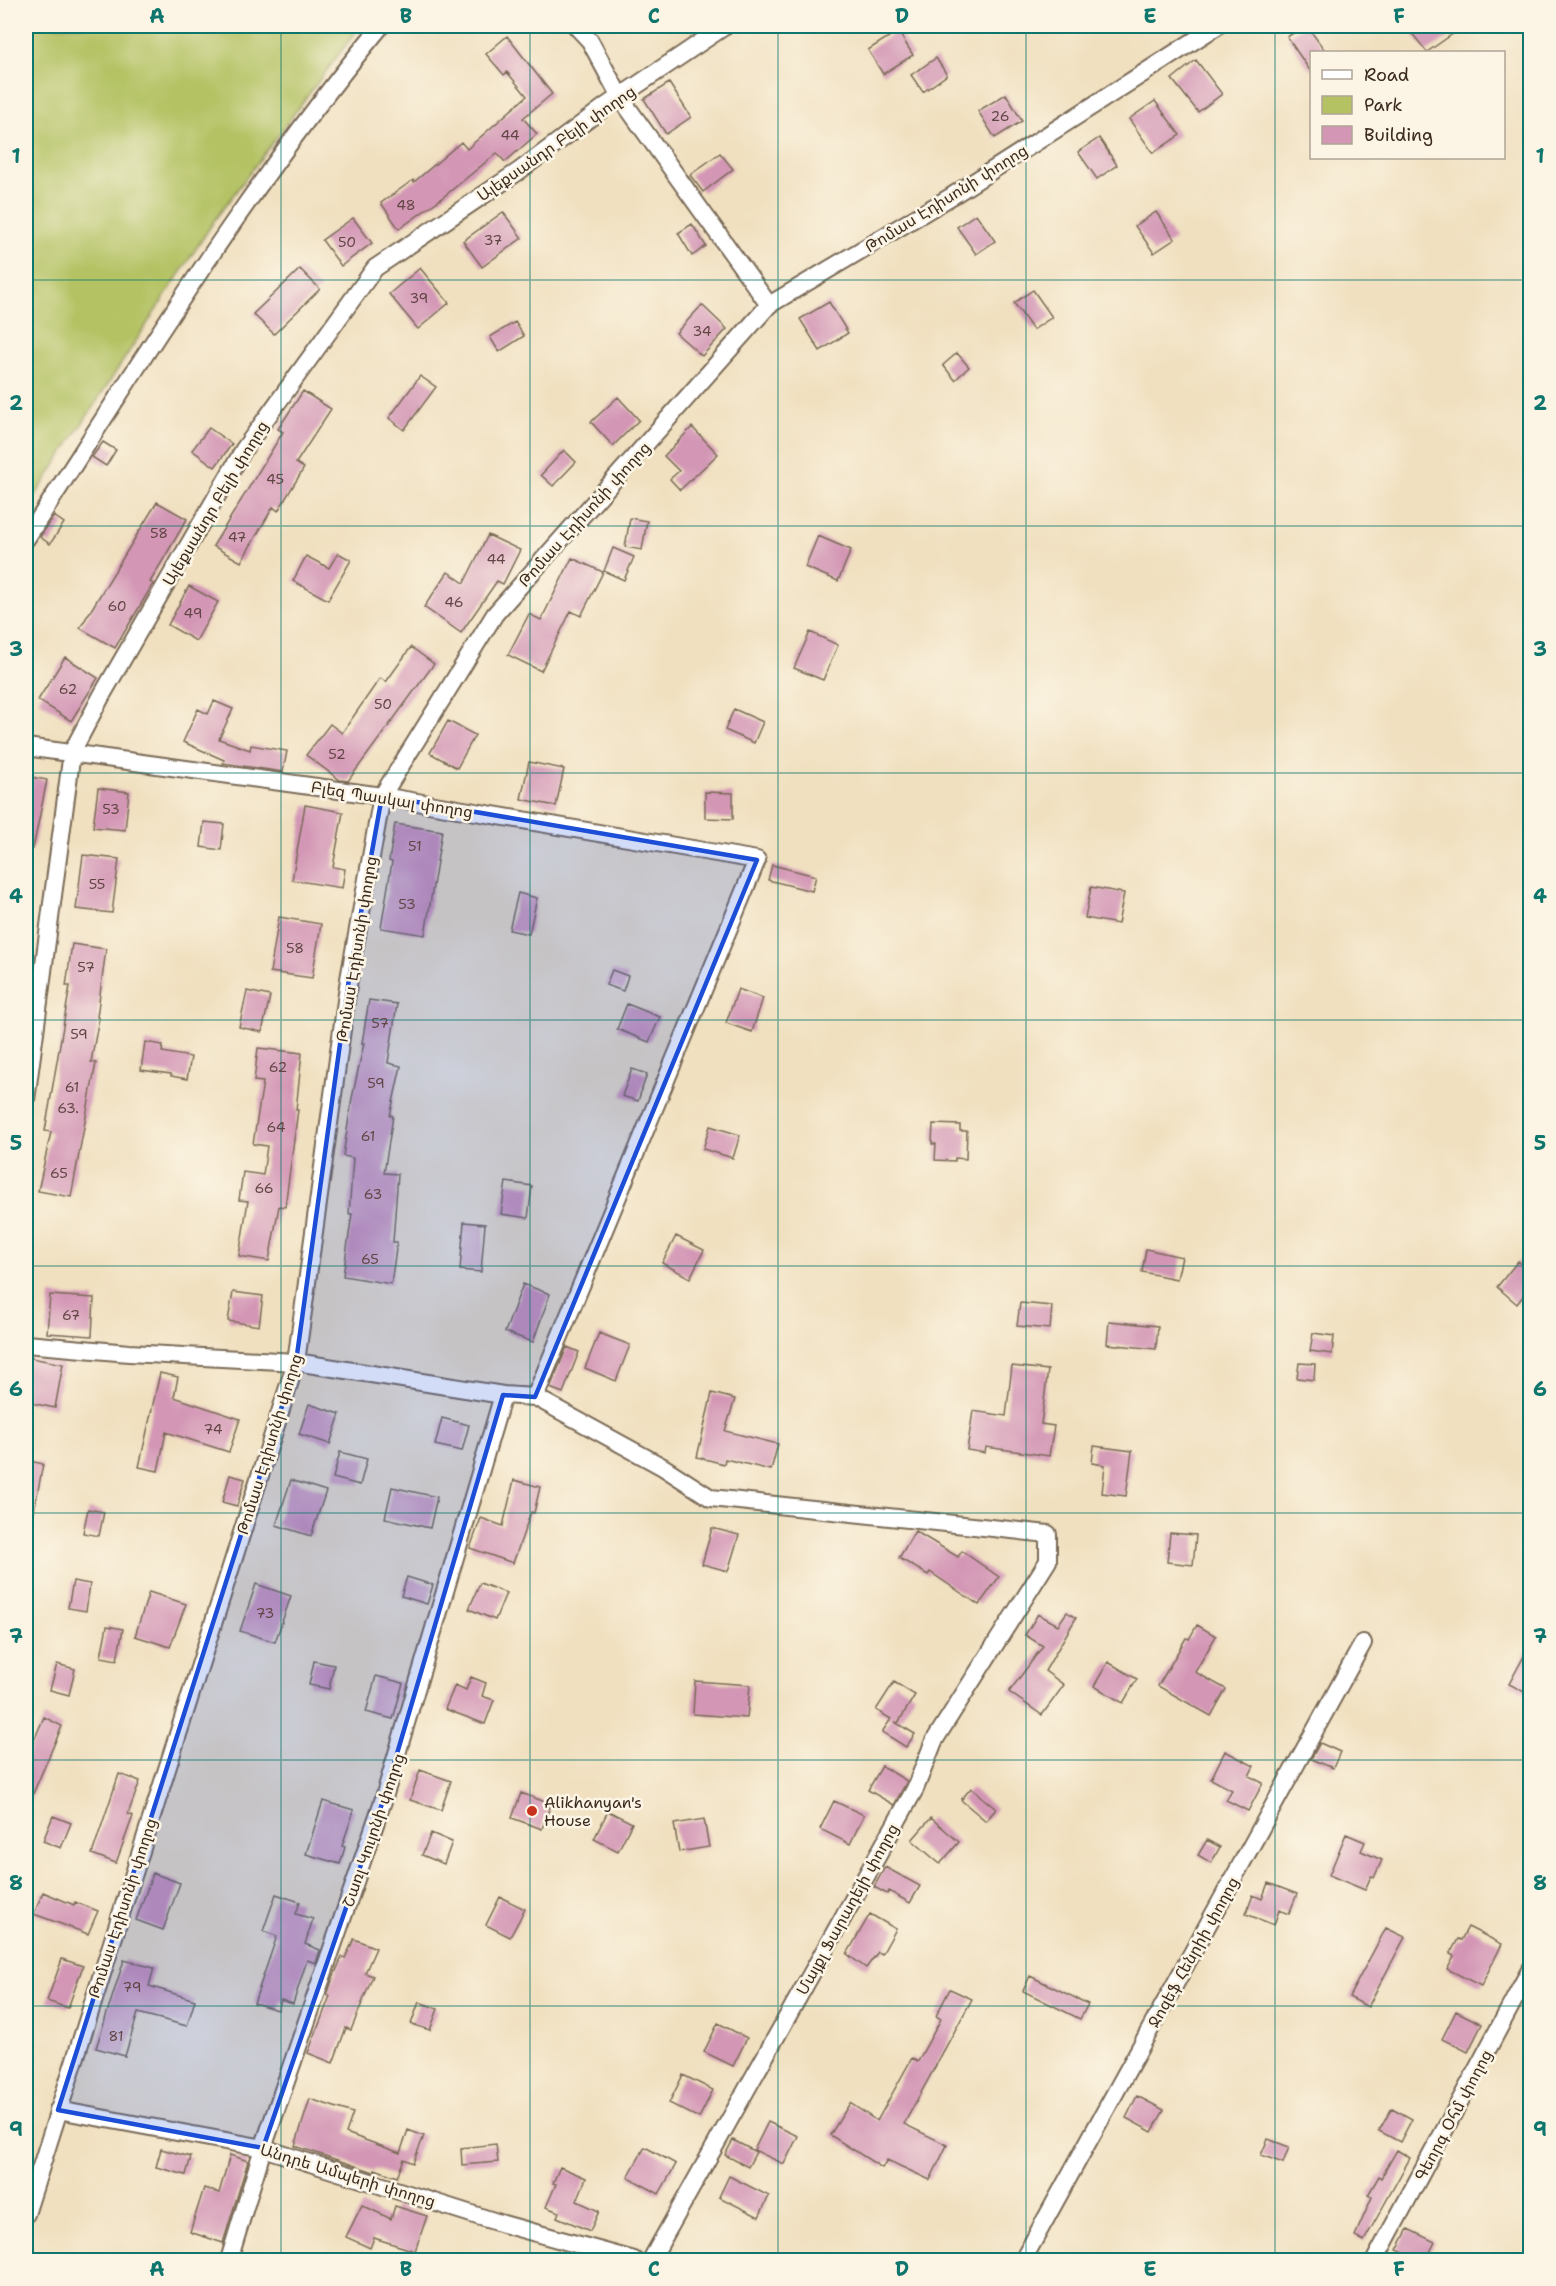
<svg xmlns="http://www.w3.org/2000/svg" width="1556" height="2286" font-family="'Shantell Sans','Noto Sans Armenian',sans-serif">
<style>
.green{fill:#b4c264;stroke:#787641;stroke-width:1.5}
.building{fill:#d396b5}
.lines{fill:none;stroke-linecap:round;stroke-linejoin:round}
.minor-casing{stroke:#7a6a57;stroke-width:20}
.minor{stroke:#fff;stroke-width:16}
.marked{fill:#1d4ed8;fill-opacity:0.2;stroke:#1d4ed8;stroke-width:4.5;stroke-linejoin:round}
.grid{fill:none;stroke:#0f766e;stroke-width:1.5;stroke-opacity:0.55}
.poi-dot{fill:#c8321e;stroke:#fcf5e5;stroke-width:2}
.labels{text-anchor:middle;stroke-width:5;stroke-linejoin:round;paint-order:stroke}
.number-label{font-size:14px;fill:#614544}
.street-label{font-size:16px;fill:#3b2a1e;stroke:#fcf5e5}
.poi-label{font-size:16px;fill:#3b2a1e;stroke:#fcf5e5;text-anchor:start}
.neatline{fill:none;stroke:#0f766e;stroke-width:2}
.grid-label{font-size:20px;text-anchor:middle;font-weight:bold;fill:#0f766e}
</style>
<rect width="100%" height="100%" fill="#fcf5e5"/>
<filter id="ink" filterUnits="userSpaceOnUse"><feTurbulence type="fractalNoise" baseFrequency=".0167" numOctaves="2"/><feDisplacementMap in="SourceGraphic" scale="12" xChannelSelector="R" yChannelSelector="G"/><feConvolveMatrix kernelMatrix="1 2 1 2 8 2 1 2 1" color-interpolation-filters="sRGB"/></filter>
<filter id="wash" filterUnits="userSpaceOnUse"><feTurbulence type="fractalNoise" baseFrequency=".008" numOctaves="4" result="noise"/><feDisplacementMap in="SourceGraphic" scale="24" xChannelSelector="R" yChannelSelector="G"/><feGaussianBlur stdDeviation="1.35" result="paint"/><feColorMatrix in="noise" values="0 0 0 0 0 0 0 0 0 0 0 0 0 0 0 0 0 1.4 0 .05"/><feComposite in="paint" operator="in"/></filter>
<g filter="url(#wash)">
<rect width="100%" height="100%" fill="#f0e0c0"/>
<!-- green -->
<path class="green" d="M26,26H360L216,218L26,510Z"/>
<g id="blocks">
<!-- building -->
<path class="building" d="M1304,26H1307L1326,52H1311V72L1287,37Z
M1406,26H1464L1427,52Z
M898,31L913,55L883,74L868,50Z
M507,36L552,94L523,118L537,134L505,162L497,153L442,198L399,229L381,203L413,180L414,182L461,142L467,149L527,96L507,72L504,75L486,54Z
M936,58L947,75L923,92L911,75Z
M1196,60L1222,94L1198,112L1172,79Z
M669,83L691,117L666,134L644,99Z
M1006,94L1022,121L995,138L978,111Z
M1155,101L1180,135L1153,153L1129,119Z
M1099,138L1117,165L1097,179L1078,152Z
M720,153L733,169L703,192L690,175Z
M503,212L522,238L482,267L463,241Z
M1156,212L1175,239L1154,253L1135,226Z
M976,214L995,241L976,254L957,227Z
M353,218L372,243L341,266L322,240Z
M692,224L706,246L692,256L678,233Z
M420,268L449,303L418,329L389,294Z
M300,269L320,289L274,334L253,314Z
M1033,290L1052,317L1033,330L1014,303Z
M829,302L848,333L820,351L800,319Z
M702,305L727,329L702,356L676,333Z
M515,322L524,336L499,352L490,337Z
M957,353L969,367L955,380L943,365Z
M420,376L436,387L404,430L389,418Z
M303,391L331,409L296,463L304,468L278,511L273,507L241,562L213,546L283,432L278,429Z
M618,397L639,420L613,446L591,422Z
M692,427L718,454L680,490L670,479L679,471L664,456Z
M209,428L232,444L215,467L192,450Z
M103,442L116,450L106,466L92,457Z
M564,450L576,462L553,486L541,475Z
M157,502L187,519L150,582L153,584L115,648L80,628Z
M54,516L64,523L50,544L40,537Z
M630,518L647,521L642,550L625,547Z
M488,535L520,550L503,584L497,581L461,633L424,607L448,572L464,583Z
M818,536L851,550L838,581L805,567Z
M613,548L634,557L624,580L604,571Z
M338,553L351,560L328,600L293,581L306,556L329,568Z
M572,558L603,572L581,616L571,611L541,671L508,655L529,614L541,620Z
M189,586L218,602L196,641L168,625Z
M810,632L838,645L823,680L794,668Z
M411,647L434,664L348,781L340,780L306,755L330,724L342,733L380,678L386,682Z
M65,657L98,678L71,721L38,700Z
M214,701L233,709L219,739L250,750L251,745L287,751L283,772L223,763L224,760L183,742L198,709L208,714Z
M734,709L763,722L754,743L725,730Z
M448,721L475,735L457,768L430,753Z
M529,762L564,769L556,806L521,799Z
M26,776L47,780L33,849H26Z
M98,788L129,792L125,830L93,827Z
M705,792L733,793V819L705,818Z
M305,805L343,812L333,867L345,869L342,888L292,880Z
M204,822L224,824L221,850L201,847Z
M395,824L442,831L425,935L381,928L392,862L389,861Z
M83,855L119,859L112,913L76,909Z
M772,865L816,876L812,891L768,880Z
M1091,887L1124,893L1118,924L1085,918Z
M518,893L537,898L529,934L509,930Z
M279,917L321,924L312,978L270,972Z
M72,944L106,949L97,1017L99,1018L91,1062L96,1063L71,1197L38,1191L51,1132L45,1131L70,986H66Z
M612,970L628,976L623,991L606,985Z
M738,989L763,998L752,1032L726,1023Z
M247,991L270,996L262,1032L239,1027Z
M369,1000L397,1004L388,1063L401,1066L390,1116H393L384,1173L398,1174L393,1242H397L391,1284L343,1276L352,1214H349L353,1158L343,1156L352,1098L364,1043H362Z
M627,1004L660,1017L649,1042L617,1029Z
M145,1042L163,1045L162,1052L191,1057L187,1079L171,1076V1074L141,1070Z
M258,1048L302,1053L296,1110H298L285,1207L279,1206L269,1261L239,1256L248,1201L239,1200L243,1172L263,1175L267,1146L253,1144L263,1082L254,1081Z
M632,1069L647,1074L638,1101L622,1096Z
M933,1124L960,1125V1131H967L966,1159L955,1158V1161L935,1160L936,1144H932Z
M710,1126L740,1135L733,1158L703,1149Z
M506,1182L532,1186L528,1218L501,1214Z
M464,1222L485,1224L481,1272L460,1270Z
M676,1236L704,1250L690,1278L662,1263Z
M1146,1249L1182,1257L1177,1279L1142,1272Z
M1518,1261L1530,1272V1287L1517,1304L1497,1287Z
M523,1284L550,1294L533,1342L505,1332Z
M233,1292L263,1296L259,1326L228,1321Z
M50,1295L94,1298L92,1336L47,1333Z
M1020,1303L1052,1306L1050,1329L1017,1326Z
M1109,1321L1158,1326L1156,1349L1107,1344Z
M599,1333L630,1345L616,1381L585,1368Z
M1313,1333L1334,1336L1332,1354L1310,1351Z
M567,1347L579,1352L563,1393L550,1388Z
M26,1357L63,1364L55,1408L26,1402Z
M1299,1363L1315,1364L1314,1380L1297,1378Z
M1012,1366L1048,1370L1041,1424L1054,1426L1049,1456L986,1447L985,1453L967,1450L973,1411L1006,1416Z
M160,1373L178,1377L174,1397L240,1419L229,1452L166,1432L158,1471L139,1467Z
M712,1393L735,1399L725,1431L778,1444L771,1470L725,1459L724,1464L697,1457Z
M309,1404L340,1414L330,1444L299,1434Z
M442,1418L469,1425L462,1451L435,1445Z
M1094,1446L1132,1451L1126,1496L1102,1493L1105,1465L1092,1463Z
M340,1452L367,1459L360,1485L333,1478Z
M26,1460L43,1464L33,1517H26Z
M230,1475L245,1479L237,1506L222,1502Z
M291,1480L326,1491L311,1536L276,1525Z
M514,1480L540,1487L534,1513L531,1512L513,1563L470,1548L481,1518L503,1526Z
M392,1487L437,1497L430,1528L385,1518Z
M88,1509L104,1512L99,1536L83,1533Z
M712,1528L739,1535L728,1571L702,1564Z
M915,1531L958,1557L962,1551L999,1577L979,1605L930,1572L928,1575L899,1558Z
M1170,1533L1196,1535L1193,1565L1167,1562Z
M407,1577L433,1585L427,1604L401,1596Z
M73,1581L90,1584L86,1611L68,1608Z
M480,1583L506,1593L495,1620L469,1609Z
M256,1584L291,1596L275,1642L240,1631Z
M149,1592L186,1604L170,1647L135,1636Z
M1067,1612L1076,1618L1045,1671L1064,1685L1042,1715L1009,1692L1043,1646L1025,1635L1038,1614L1058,1625Z
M1197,1625L1216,1636L1195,1672L1226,1689L1211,1716L1158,1686L1186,1638L1189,1639Z
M107,1626L123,1629L117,1660L101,1657Z
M1530,1645V1695L1509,1684Z
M314,1661L334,1665L329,1689L309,1685Z
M1108,1662L1137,1679L1123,1703L1094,1686Z
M57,1664L75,1669L69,1695L50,1690Z
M376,1676L403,1683L393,1719L366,1712Z
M471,1677L486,1683L482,1696L494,1700L485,1724L445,1709L455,1685L466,1690Z
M695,1681L750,1685L747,1718L693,1714Z
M894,1682L915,1695L898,1723L895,1722L915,1734L906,1747L882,1732L891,1719L876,1710Z
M44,1717L62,1726L26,1810V1759Z
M1320,1743L1340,1752L1333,1768L1311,1759Z
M1225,1751L1254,1766L1249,1776L1263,1783L1248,1811L1226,1800L1232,1790L1211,1779Z
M882,1766L907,1781L894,1805L868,1790Z
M420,1770L451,1781L441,1810L410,1800Z
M119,1774L140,1781L128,1814L133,1816L116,1863L92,1854Z
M971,1788L996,1809L986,1821L961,1800Z
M521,1793L551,1804L542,1829L512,1818Z
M323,1801L354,1810L342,1846L345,1847L340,1864L306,1854Z
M834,1801L864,1815L850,1844L820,1829Z
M608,1811L632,1823L618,1851L594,1839Z
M53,1816L71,1823L61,1848L43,1841Z
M931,1818L959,1842L940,1864L912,1840Z
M704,1819L709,1847L679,1852L674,1824Z
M431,1833L452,1842L444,1864L422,1855Z
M1346,1834L1365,1842L1361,1851L1382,1860L1374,1878L1371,1876L1365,1890L1329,1875Z
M1207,1840L1220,1847L1211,1863L1198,1855Z
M885,1867L920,1886L910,1903L889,1891L887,1894L874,1887Z
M153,1873L180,1883L163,1930L136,1920Z
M1268,1883L1297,1894L1289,1914L1279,1910L1274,1925L1246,1914L1253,1895L1262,1899Z
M43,1892L74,1905L75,1902L98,1911L88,1934L34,1914Z
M276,1894L300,1902L296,1914L313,1919L305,1944L320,1950L316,1963L307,1960L293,2004L281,2000L278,2010L254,2003L277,1936L263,1931Z
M500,1897L525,1909L510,1937L486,1925Z
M870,1914L896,1929L882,1954L878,1952L866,1968L847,1954Z
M1468,1927L1502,1944L1481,1986L1447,1969L1454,1956L1450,1954L1458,1939L1461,1940Z
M1386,1928L1405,1937L1368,2007L1349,1997Z
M354,1939L376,1948L365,1973L373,1976L351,2030L346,2028L333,2063L308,2053L330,1996L327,1995L333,1978L342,1957L345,1958Z
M62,1959L83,1966L68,2008L47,2001Z
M124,1960L154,1968L149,1986L195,2000L187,2026L138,2013L125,2056L96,2048Z
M1030,1976L1088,2004L1080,2019L1023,1991Z
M950,1989L972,1999L904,2124L947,2145L930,2180L887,2160L882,2168L830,2135L850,2103L877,2121L912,2058L918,2061L941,2019L936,2016Z
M419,2002L438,2009L430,2030L411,2024Z
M1456,2011L1482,2024L1468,2052L1442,2039Z
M718,2023L747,2038L733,2066L704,2052Z
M683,2075L713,2090L699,2118L669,2103Z
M1137,2096L1164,2110L1152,2132L1126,2118Z
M310,2099L353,2113L346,2133L400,2153L408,2130L424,2136L413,2163L404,2159L397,2177L375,2169L374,2172L295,2146Z
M1392,2108L1412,2119L1400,2142L1379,2131Z
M768,2122L798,2136L784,2164L754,2150Z
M1268,2139L1289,2147L1283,2163L1261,2155Z
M733,2140L756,2152L748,2167L725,2155Z
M496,2144L498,2162L462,2165L461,2148Z
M645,2147L676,2164L659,2194L628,2177Z
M161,2149L191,2157L186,2175L156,2167Z
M1397,2150L1410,2158L1364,2241L1355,2236L1372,2197L1368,2195L1379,2176L1381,2178Z
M230,2155L248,2161L223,2243L190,2232L204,2188L219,2193Z
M560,2167L586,2178L577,2201L599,2211L590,2231L557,2217L559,2212L546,2207L556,2184L553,2183Z
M729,2176L769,2196L759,2217L719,2197Z
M362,2205L391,2219L395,2206L427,2216L415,2251L374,2238L370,2248L346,2237Z
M1408,2229L1435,2242L1426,2260H1419L1397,2250Z"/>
</g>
</g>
<g filter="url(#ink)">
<use href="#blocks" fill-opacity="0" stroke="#7a6a57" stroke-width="1.5"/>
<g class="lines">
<defs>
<path id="minor" d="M576,26L590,41L620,97L769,305
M26,539C139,365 248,186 381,26
M26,747L382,796L757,860L535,1397
M26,1100L72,752L102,695L244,449L375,268L519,171L606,106L725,26
M26,1344L129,1353L296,1362L503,1395L535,1397L663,1467L711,1498L1048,1534V1561L934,1741L915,1789L651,2260
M58,2110L263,2148L503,2224L634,2260
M26,2214L296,1362L349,979L382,796L495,614L769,305L952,196L1217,26
M229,2260L263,2148L383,1801L503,1395
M1023,2260L1363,1643
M1375,2260L1530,1970"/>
</defs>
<!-- minor casing -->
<use href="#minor" class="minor-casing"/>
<!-- minor -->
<use href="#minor" class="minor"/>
</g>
</g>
<!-- marked area -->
<path class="marked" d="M382,796L757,860L535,1397L503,1395L383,1801L263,2148L58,2110L296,1362L349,979Z"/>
<!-- grid -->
<path class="grid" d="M281,26V2260M530,26V2260M778,26V2260M1026,26V2260M1275,26V2260M26,280H1530M26,526H1530M26,773H1530M26,1020H1530M26,1266H1530M26,1513H1530M26,1760H1530M26,2006H1530"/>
<!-- markers -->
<circle class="poi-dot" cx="532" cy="1811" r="6"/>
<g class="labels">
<!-- number labels -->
<g class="number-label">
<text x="1000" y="121">26</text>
<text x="510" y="140">44</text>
<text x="406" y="210">48</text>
<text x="493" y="245">37</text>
<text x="347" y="247">50</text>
<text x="419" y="303">39</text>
<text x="702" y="336">34</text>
<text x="275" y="484">45</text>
<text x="159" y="538">58</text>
<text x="237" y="542">47</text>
<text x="496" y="564">44</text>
<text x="454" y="607">46</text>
<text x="117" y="611">60</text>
<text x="193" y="618">49</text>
<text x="68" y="694">62</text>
<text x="383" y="709">50</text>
<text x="337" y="759">52</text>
<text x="111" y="814">53</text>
<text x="415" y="851">51</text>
<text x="97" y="889">55</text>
<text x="407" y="909">53</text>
<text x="295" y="953">58</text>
<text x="86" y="972">57</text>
<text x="380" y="1028">57</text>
<text x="79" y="1039">59</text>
<text x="278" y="1072">62</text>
<text x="376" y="1088">59</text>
<text x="72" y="1092">61</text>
<text x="68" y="1113">63.</text>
<text x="276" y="1132">64</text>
<text x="368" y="1141">61</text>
<text x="59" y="1178">65</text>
<text x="264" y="1193">66</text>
<text x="373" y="1199">63</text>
<text x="370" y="1264">65</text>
<text x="71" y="1320">67</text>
<text x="213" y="1434">74</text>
<text x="265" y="1618">73</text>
<text x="132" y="1992">79</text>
<text x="116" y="2041">81</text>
</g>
<!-- street labels -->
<g class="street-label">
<text transform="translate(556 143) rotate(-35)" y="6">Ալեքսանդր Բելի փողոց</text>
<text transform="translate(946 198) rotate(-32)" y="6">Թոմաս Էդիսոնի փողոց</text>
<text transform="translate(215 503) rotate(-59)" y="6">Ալեքսանդր Բելի փողոց</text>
<text transform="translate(584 514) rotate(-48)" y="6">Թոմաս Էդիսոնի փողոց</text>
<text transform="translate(392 799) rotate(9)" y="6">Բլեզ Պասկալ փողոց</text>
<text transform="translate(356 949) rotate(-81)" y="6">Թոմաս Էդիսոնի փողոց</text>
<text transform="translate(269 1444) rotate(-73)" y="6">Թոմաս Էդիսոնի փողոց</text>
<text transform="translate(373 1830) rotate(-71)" y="6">Շառլ Կուլոնի փողոց</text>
<text transform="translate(122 1908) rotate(-72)" y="6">Թոմաս Էդիսոնի փողոց</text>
<text transform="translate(847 1909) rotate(-61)" y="6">Մայքլ Ֆարադեյի փողոց</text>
<text transform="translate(1193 1952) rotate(-61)" y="6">Ջոզեֆ Հենրիի փողոց</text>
<text transform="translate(1453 2115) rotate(-62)" y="6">Գեորգ Օհմ փողոց</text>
<text transform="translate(348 2175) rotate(17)" y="6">Անդրե Ամպերի փողոց</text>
</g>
<!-- poi labels -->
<g class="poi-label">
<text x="544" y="1808">Alikhanyan's<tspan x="544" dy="18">House</tspan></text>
</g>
</g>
<!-- margin -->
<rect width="1556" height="2286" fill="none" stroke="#fcf5e5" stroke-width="66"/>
<!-- legend -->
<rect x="1310" y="51" width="195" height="108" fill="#fcf5e5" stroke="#afa495" stroke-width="1.5"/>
<rect x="1322" y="70" width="30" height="9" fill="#ffffff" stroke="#afa495" stroke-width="1.5"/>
<text x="1364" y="81" font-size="18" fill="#3b2a1e">Road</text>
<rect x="1322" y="96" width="30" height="18" fill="#b4c264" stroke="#afa495" stroke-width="1.5"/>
<text x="1364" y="111" font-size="18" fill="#3b2a1e">Park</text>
<rect x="1322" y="126" width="30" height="18" fill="#d396b5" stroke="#afa495" stroke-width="1.5"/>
<text x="1364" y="141" font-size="18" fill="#3b2a1e">Building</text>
<rect x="33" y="33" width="1490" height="2220" class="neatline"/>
<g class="grid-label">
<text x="157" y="23">A</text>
<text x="406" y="23">B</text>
<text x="654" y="23">C</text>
<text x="902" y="23">D</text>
<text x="1150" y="23">E</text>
<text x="1399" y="23">F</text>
<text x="16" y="163">1</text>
<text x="1540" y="163">1</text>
<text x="16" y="410">2</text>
<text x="1540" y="410">2</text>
<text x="16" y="656">3</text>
<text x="1540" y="656">3</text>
<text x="16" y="903">4</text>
<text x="1540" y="903">4</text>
<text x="16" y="1150">5</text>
<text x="1540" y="1150">5</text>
<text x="16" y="1396">6</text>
<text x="1540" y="1396">6</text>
<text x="16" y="1643">7</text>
<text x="1540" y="1643">7</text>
<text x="16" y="1890">8</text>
<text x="1540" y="1890">8</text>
<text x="16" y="2136">9</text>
<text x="1540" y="2136">9</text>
<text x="157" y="2276">A</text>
<text x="406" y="2276">B</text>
<text x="654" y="2276">C</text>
<text x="902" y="2276">D</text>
<text x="1150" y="2276">E</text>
<text x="1399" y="2276">F</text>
</g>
</svg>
